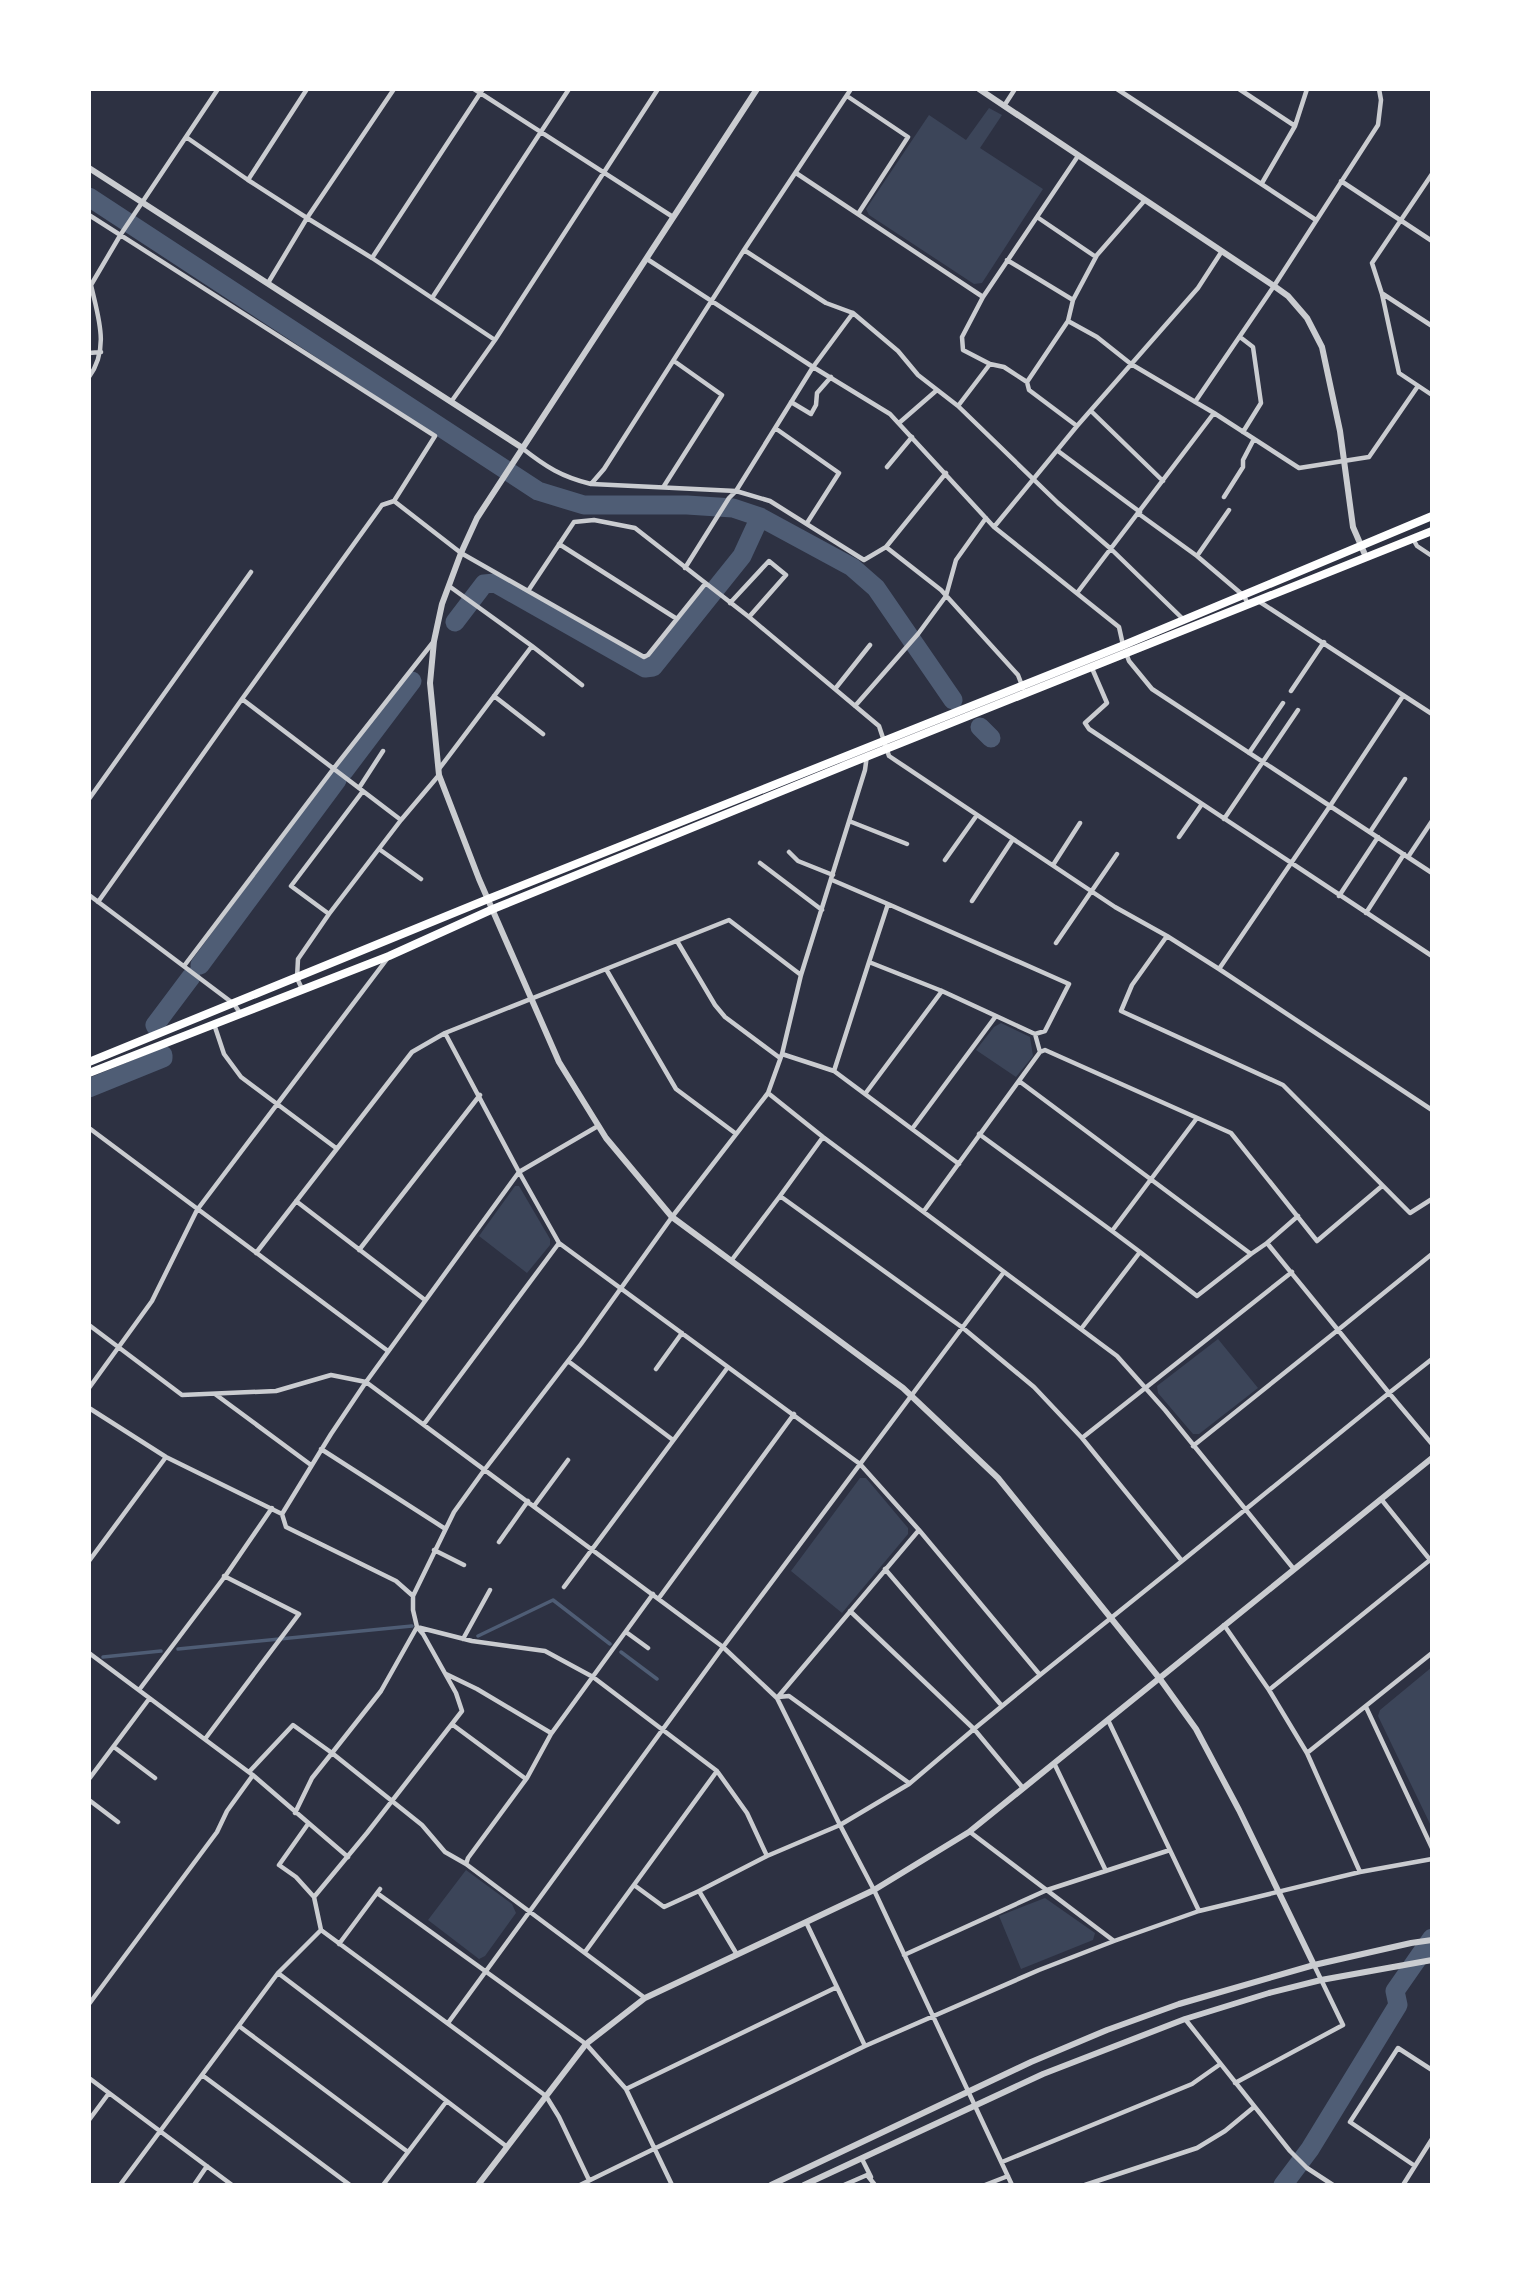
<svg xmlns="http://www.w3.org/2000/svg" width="1521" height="2274" font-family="'IBM Plex Sans',sans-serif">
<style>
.green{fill:#3c4559}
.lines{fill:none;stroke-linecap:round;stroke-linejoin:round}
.stream{stroke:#4f5d75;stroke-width:3.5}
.river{stroke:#4f5d75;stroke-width:19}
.minor{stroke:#caccd0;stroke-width:4.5}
.tertiary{stroke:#caccd0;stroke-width:6}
.primary{stroke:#fff;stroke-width:8}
</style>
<rect width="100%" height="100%" fill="#2d3142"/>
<!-- green -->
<path class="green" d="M989,108L1002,115L980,148L1043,189L982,283L974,284L869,215L866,209L929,115L966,140Z
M1001,1023L1030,1037L1033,1056L1016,1077L976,1050L994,1027Z
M515,1186H519L550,1239V1245L527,1273L479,1236Z
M1218,1339L1258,1388L1199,1434H1193L1158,1393L1157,1386Z
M860,1478H866L908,1528V1534L842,1613L791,1571Z
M1432,1667V1828L1378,1716L1380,1710Z
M466,1870L512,1904L516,1913L485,1956L479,1959L428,1920Z
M1045,1898L1095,1933L1093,1940L1021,1969L999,1916Z"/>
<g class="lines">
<!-- stream -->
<path class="stream" d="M478,1636L553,1600L610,1644
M178,1649L412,1626
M621,1652L657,1679
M103,1657L161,1651"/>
<!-- river -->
<path class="river" d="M89,197L538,491L584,505H687L733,508L760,517L852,567L876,588L953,700
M455,622L484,584L495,583L645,668L653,667L742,556L760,517
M980,727L991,738
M344,771L412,681
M200,965L337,780
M156,1027L155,1025L191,977
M89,1088L163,1058V1055
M1283,2185L1310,2149L1398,2005L1395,1991L1432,1938"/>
<!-- minor -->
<path class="minor" d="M474,89L673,217
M483,89L372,258L495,340
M1117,89L1316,220
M1239,89L1295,126
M847,96L908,137L858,214
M1004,106L1015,89
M186,137L248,180
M796,173L983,297
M1432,174L1372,263L1382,294L1399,373L1432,395
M1341,181L1432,241
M1262,183L1295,126L1307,89
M89,215L435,436L394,501L461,553L644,657L648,655L705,584
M1037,217L1096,257
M744,250L826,303L853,313L813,367L736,491L770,501L864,560L886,547L941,590L1018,675L1023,688
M372,258L307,218L394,89
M647,259L813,367L890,414L994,527
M1007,260L1073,300
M268,283L307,218L248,180L307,89
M1383,294L1432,326
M432,298L569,89
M853,313L898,351L918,375L958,406L1058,503L1111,549L1183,619
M1068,321L1097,337L1131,364L1214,413
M1240,337L1253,347L1261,403L1243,432
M89,353L101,352
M89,377C110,348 98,317 91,285L121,234L218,89
M1027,382L1004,367L990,364L963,350L962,337L983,297L1078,156
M451,402L495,340L658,89
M791,402L811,414L816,405L817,393L831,377
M1195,402L1274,286L1378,125L1381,100L1379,89
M958,406L990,364
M1091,411L1163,481
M899,423L937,390
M1077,426L1198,288L1222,251
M775,428L839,473L807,523
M522,448C546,467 562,477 591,484L604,469L744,250L851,89
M1058,451L1140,512
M887,467L912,437
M592,484L736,491L729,498L685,568
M664,486L722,395L674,361
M1224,497L1243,467V460L1254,439
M394,501L382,505L242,699L401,820L439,775
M1139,514L1197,556L1244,596L1248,604
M1413,539L1417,546L1432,556
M559,544L677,619
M886,547L946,473
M1197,556L1229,510
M528,591L574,522L594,520L635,528L749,617L879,726L889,756L1115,907L1167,936L1132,985L1121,1011L1283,1085L1410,1213L1432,1199
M1077,593L1214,413L1299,468L1369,457L1418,386
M1260,602L1432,714
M730,603L769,561L786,575L749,617
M1123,645L1119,627L994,527L1077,426L1029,390L1027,382L1068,321L1073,300L1097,255L1145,200
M532,646L582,685
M1126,653L1129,661L1152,689L1330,806L1219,969L1432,1110
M1091,666L1107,703L1085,723L1089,729L1432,956
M835,689L870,645
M1291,691L1324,642
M494,696L543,734
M1403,696L1330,806L1432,873
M855,706L918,634L946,596L956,560L986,518
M1249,753L1283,703
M439,769L532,646L449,586
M359,788L383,751
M89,799L251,572
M1224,819L1298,710
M849,821L907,844
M1370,832L1405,779
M1179,837L1202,804
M379,849L421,879
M789,852L798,861L833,875
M1408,857L1432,821
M945,860L977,815
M760,863L822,910
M1053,865L1080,823
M832,880L888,904L869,962L942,991L1035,1034L1040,1052L1045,1050L1231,1133L1317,1241L1382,1186
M89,895L234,1004L240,1013
M1339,896L1378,837
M972,901L1013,839
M98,902L242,699
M888,904L1069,984L1045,1031L1035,1034
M1366,913L1404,854
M329,914L291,886L363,791
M1167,936L1219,969
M677,941L715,1005L725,1017L780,1058
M1056,943L1117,854
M184,966L334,768L434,641
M606,969L729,920L801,975
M302,989L297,978L298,959L329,914L401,820
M214,1024L224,1054L241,1077L336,1148
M782,1054L834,1071L959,1164
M834,1071L869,962
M1019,1081L1251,1254L1267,1243L1338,1330L1432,1254
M768,1093L823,1137L1117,1356L1165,1410L1293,1568
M865,1094L942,991
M598,1126L519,1172L559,1243L860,1464L919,1530
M89,1128L388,1351
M912,1129L996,1016
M979,1134L1112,1231
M780,1196L823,1137
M296,1201L425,1300
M924,1211L1040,1052
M1267,1243L1298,1216
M359,1250L480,1095
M1140,1252L1112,1231L1197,1118
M256,1253L412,1052L445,1033
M731,1261L780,1196L963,1328L1034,1387L1082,1438L1182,1561L1040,1675L919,1530L777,1698
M1004,1272L723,1647L777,1698L840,1825L874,1890L1012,2185
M89,1325L182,1395L276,1391L331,1375L366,1382L331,1434L282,1514
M1081,1329L1140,1252L1197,1296L1251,1254
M568,1361L673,1440
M656,1369L682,1333
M89,1388L152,1301L197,1210L387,959
M215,1394L311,1465
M89,1408L166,1457L282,1514L286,1527L396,1581L413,1596
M424,1424L559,1243
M1082,1438L1292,1272
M1193,1446L1338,1330L1389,1393L1432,1359
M321,1449L444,1528
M1381,1499L1431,1561
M534,1506L568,1460
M499,1542L528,1501
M434,1550L464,1565
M89,1561L166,1457
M1182,1561L1389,1393L1432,1444
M885,1569L1002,1706
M564,1587L728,1367
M659,1598L794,1414
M1224,1625L1269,1690L1307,1753L1432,1653
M626,1632L648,1648
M463,1639L490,1590
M89,1653L254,1776L348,1857
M446,1674L477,1689L551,1733
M139,1690L226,1575L272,1508
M1269,1690L1430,1560
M778,1697L789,1696L909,1783
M1366,1707L1432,1848
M1108,1720L1199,1911
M453,1725L526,1779
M205,1739L299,1614L224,1576
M114,1747L155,1778
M1307,1753L1360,1872
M1054,1763L1106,1871
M249,1772L293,1725L332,1753L312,1778L295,1813
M89,1779L149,1699
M1023,1788L974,1729L1040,1675
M89,1800L118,1822
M308,1824L279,1865L296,1877L314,1897
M970,1832L1114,1941L1199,1911L1360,1872L1432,1859
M466,1864L468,1858L527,1778L551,1734L653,1594
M634,1885L664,1907L699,1891
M380,1889L377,1893L586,2044L626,2089L672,2185
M806,1922L865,2046
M321,1930L546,2096L559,2117L589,2180
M339,1944L377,1893
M585,1952L717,1771
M736,1953L699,1891L767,1856L840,1825L909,1784L974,1729L850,1611
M904,1955L1047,1890L1170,1850
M645,1998L466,1864L445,1852L422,1825L332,1753L381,1691L417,1627L472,1641L545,1651L593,1677L717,1771L747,1813L767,1856
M89,2004L217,1832L227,1811L253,1775
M1185,2019L1290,2151L1307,2168L1333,2185
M448,2023L723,1647L366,1382L519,1172L445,1033L606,969L676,1089L735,1133
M239,2026L408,2152
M202,2075L350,2185
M89,2078L232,2185
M1235,2083L1343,2025L1314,1965
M626,2089L837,1987
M89,2120L109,2093
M506,2146L278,1973L321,1930L314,1897L367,1833L462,1711L456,1693L423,1634L417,1627L413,1610V1596L454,1512L485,1469L581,1344L672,1217L768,1093L782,1054L801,975L865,770L867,755
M862,2159L871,2177
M1002,2162L1192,2084L1219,2065
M1415,2166L1350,2122L1398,2048L1432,2070
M120,2185L278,1973
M194,2185L207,2166
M383,2185L446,2102
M580,2185L865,2046L1039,1970L1114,1941
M844,2185L867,2175L875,2185
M985,2185L1008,2176
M1085,2185L1197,2148L1225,2131L1254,2107
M1403,2185L1432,2139"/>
<!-- tertiary -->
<path class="tertiary" d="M757,89L477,518L461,553L442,604L434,641L430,683L439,775L479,879L559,1062L606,1138L672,1217L903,1388L998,1478L1160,1679L1196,1729L1239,1810L1314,1965
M979,89L1274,286L1288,296L1307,318L1322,347L1340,431L1353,527L1366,557
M89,168L521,447
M478,2185L586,2044L645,1998L874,1890L969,1832L1432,1458
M771,2185L1031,2062L1107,2030L1179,2004L1314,1965L1411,1943L1432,1940
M804,2185L1043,2074L1185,2019L1269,1993L1321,1980L1432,1960"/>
<!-- primary -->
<path class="primary" d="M89,1062L488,899L1124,645L1432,516
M89,1073L389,956L493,909L846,765L1432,531"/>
</g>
<!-- border -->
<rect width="1521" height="2274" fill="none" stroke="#ffffff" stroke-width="182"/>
</svg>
